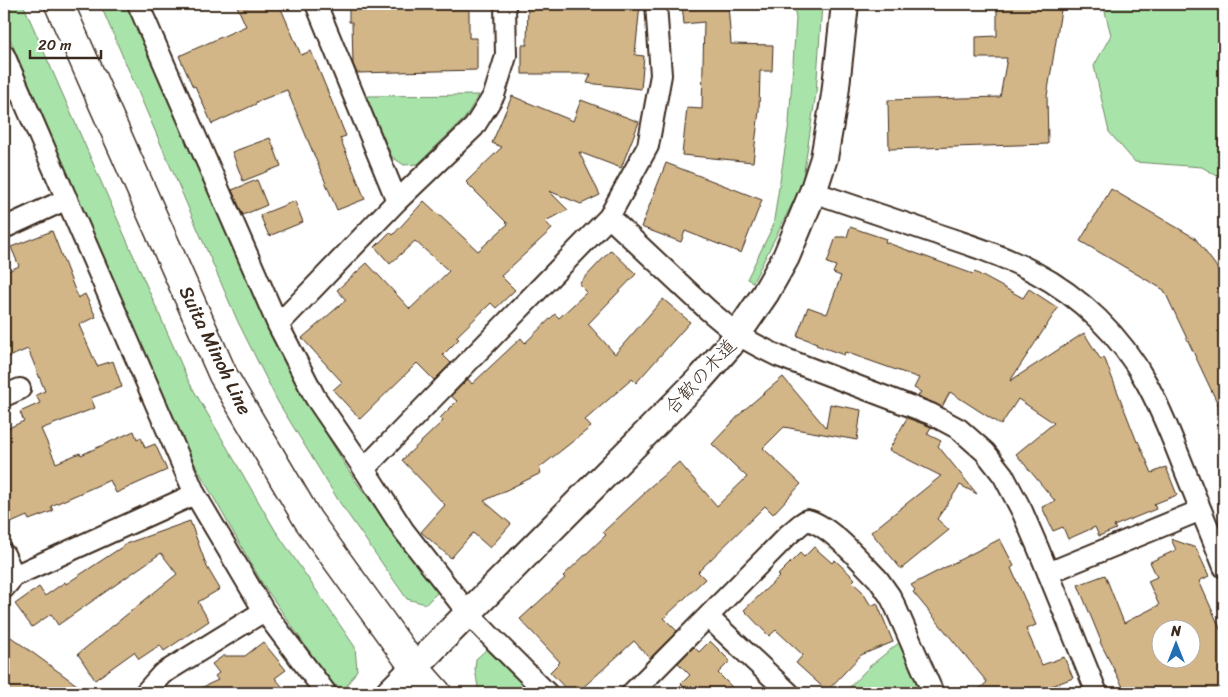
<svg xmlns="http://www.w3.org/2000/svg" width="1228" height="697" font-family="Sriracha,'Klee One',sans-serif">
<style>
.green{fill:#a8e4aa;stroke:#728764}
.building{fill:#d3b688;stroke:#3b2a1e;fill-rule:evenodd}
.lines{fill:none;stroke-linecap:round;stroke-linejoin:round}
.minor-casing{stroke:#3b2a1e;stroke-width:24}
.tertiary-casing{stroke:#3b2a1e;stroke-width:30}
.secondary-casing{stroke:#3b2a1e;stroke-width:31}
.minor{stroke:#fff;stroke-width:20}
.tertiary{stroke:#fff;stroke-width:26}
.secondary{stroke:#fff;stroke-width:28}
.labels{text-anchor:middle;stroke-width:4;stroke-linejoin:round;paint-order:stroke}
.street-label{font-size:19px;fill:#3b2a1e;stroke:#fff}
</style>
<rect width="100%" height="100%" fill="#fff"/>
<filter id="ink" filterUnits="userSpaceOnUse"><feTurbulence type="fractalNoise" baseFrequency=".02" numOctaves="2"/><feDisplacementMap in="SourceGraphic" scale="10" xChannelSelector="R" yChannelSelector="G"/><feConvolveMatrix kernelMatrix="1 2 1 2 8 2 1 2 1" color-interpolation-filters="sRGB"/></filter>
<g filter="url(#ink)">
<!-- green -->
<path class="green" d="M4,4H23L189,382L275,530L355,647L357,670L345,689L332,684L262,583L184,445L4,25Z
M100,4H129L306,401L352,476L438,592L426,604L407,599L340,503L278,402L238,322Z
M794,4H822L816,93L802,184L753,282L747,279L773,226L789,123L796,19Z
M1103,4H1224V180L1202,167L1135,162L1109,132L1094,66L1111,35Z
M479,95L465,118L418,164L404,165L392,157L366,96Z
M900,642L921,693H844L870,666Z
M487,649V650L531,693H479L475,669L476,659Z"/>
<!-- building -->
<path class="building" d="M236,4H279L301,55L311,51L346,136L340,138L365,199L337,210L287,90L256,102V104L212,124L195,86L193,87L179,56L246,26Z
M349,4H469V38H477V70L357,73L353,64L352,22H349Z
M528,4H640L635,55L644,56L641,89L587,83L591,74H522V45H527Z
M682,4H728L731,44L773,45L772,71H760L759,111L753,162L682,155L687,108L702,109L704,22L684,24Z
M997,4H1062L1047,96L1048,144L889,149L888,100L1000,97L1007,58H976V37L997,36Z
M512,96L573,121L581,100L639,122L621,168L579,152L600,195L581,204L549,191L568,210L545,221L552,229L501,276L515,290L496,308L491,303L456,337L459,339L443,355L451,363L434,380L417,363L360,419L333,390L342,382L302,338L346,300L337,290L367,263L410,309L449,271L415,241L390,264L375,247L390,232L393,235L424,201L478,251L508,224L466,182L502,147L492,143Z
M270,138L281,166L243,181L232,152Z
M666,163L762,200L741,253L685,231L681,242L641,227Z
M257,180L267,205L243,215L232,190Z
M1111,189L1195,238L1216,266L1224,284V417L1164,290L1080,241Z
M295,201L303,222L269,236L260,215Z
M850,227L886,239L885,242L973,274L975,272L1023,298L1029,289L1058,308L1010,381L1084,333L1101,360L1104,357L1137,442L1138,441L1152,473L1166,467L1177,495L1154,504L1156,509L1114,526L1116,529L1099,536L1095,527L1068,539L1063,527L1053,531L1042,507L1055,501L1016,454L1054,423L1018,399L1001,425L950,392L942,407L918,396L921,392L914,388L919,378L845,352L844,355L816,345L817,343L797,336L808,307L827,314L841,276L833,273L836,266L827,263L836,237H847Z
M52,231L78,298L85,294L96,317L79,325L97,366L113,361L122,387L91,398L95,408L41,429L56,463L80,453L81,455L134,431L137,439L141,437L145,448L155,444L167,470L116,493L110,480L51,506L53,511L29,520L27,516L4,526V430L24,421L20,412L40,403L36,395L45,391L28,349L4,359V273L19,266L11,247Z
M611,250L636,274L588,324L615,354L663,299L690,322L636,383L632,379L585,420L591,427L539,468L541,473L484,501L511,524L490,548L473,533L451,558L421,532L445,505L402,460L443,421L440,418L457,401L451,396L468,379L472,384L521,338L525,343L555,314L559,318L587,292L579,284Z
M783,377L826,428L830,404L861,410L857,440L784,427L763,448L801,484L773,514L765,506L698,572L705,579L664,618L677,631L650,658L634,641L577,693H570L550,672L560,662L520,619L565,578L563,576L606,535L603,532L645,493L644,492L679,462L717,506L747,477L712,444L744,410Z
M907,418L931,427L927,434L941,441L938,446L977,494L960,485L937,519L949,530L901,569L871,532L941,476L889,450Z
M190,521L207,567L220,589L198,602L209,621L164,651L160,645L139,659L134,652L95,680L78,654L177,574L161,553L58,625L51,614L32,627L15,604L39,587L45,596L65,582L66,584L128,543Z
M1000,539L1014,566L1011,568L1036,625L1026,629L1042,665L1064,657L1073,678L1033,693H975L987,682L913,592L915,590L911,585Z
M1171,539L1196,548L1209,576L1199,581L1224,637V693H1196L1193,686L1178,693H1126L1100,642L1101,641L1078,585L1105,575L1124,623L1159,605L1148,581L1157,577L1150,562L1176,550ZM1160,630H1190V660H1160Z
M814,547L832,563L835,560L855,579L852,582L862,591L871,606L877,603L893,642L861,655L827,691L796,663L803,655L776,630L769,636L744,610L780,576L778,575L800,553L804,557Z
M4,632L88,693H13L4,686Z
M710,641L730,661L718,673L738,693H691L681,684L690,675L678,663L694,647L699,652Z
M263,642L286,670L275,678L288,693H190L218,680L215,676L219,673L212,664L223,656H245Z"/>
<g class="lines">
<defs>
<path id="minor" d="M138,4L278,325L315,397L364,469L404,531L468,613L496,642L547,693
M316,4L397,201
M4,55L195,494L264,611L326,693
M813,192C852,205 890,218 928,231C964,243 1000,254 1034,272C1080,296 1121,336 1146,382C1164,414 1176,449 1190,483C1201,511 1213,539 1224,567
M609,217L708,310L738,335L758,346L778,356L931,414L959,429L985,452L1003,475L1022,511L1038,548L1097,693
M4,228L67,199
M278,325L397,201L474,127L494,95L506,56L505,4
M4,396L20,389
M364,469L609,217L648,146L661,75L656,4
M4,554L14,576
M1048,573L1201,510
M4,588L14,576L195,494
M708,617L789,693
M145,693L162,674L264,611
M632,693L788,535L801,524L807,520C830,525 861,562 878,579L890,596L896,608L933,693"/>
<path id="tertiary" d="M389,693L700,379L730,345L765,294L786,257L813,192L824,158L835,95L845,4"/>
<path id="secondary" d="M59,4L223,375L308,520L414,667L437,693"/>
</defs>
<!-- minor casing -->
<use href="#minor" class="minor-casing"/>
<!-- tertiary casing -->
<use href="#tertiary" class="tertiary-casing"/>
<!-- secondary casing -->
<use href="#secondary" class="secondary-casing"/>
<!-- minor -->
<use href="#minor" class="minor"/>
<!-- tertiary -->
<use href="#tertiary" class="tertiary"/>
<!-- secondary -->
<use href="#secondary" class="secondary"/>
</g>
</g>
<g class="labels">
<!-- street labels -->
<g class="street-label">
<text transform="translate(216 350) rotate(64)" y="7">Suita Minoh Line</text>
<text transform="translate(700 376) rotate(-47)" y="7">合歓の木道</text>
</g>
</g>
<!-- margin -->
<rect width="1228" height="697" fill="none" stroke="#fff" stroke-width="20"/>
<rect x="10" y="10" width="1208" height="677" fill="none" stroke="#3b2a1e" stroke-width="2" filter="url(#ink)"/>
<!-- north arrow -->
<g transform="translate(1176 644)"><circle r="24" fill="#ffffff" stroke="#b1aaa5"/>
<path d="M0-4L9 19L0 12L-9 19Z" fill="#1f6fb2"/>
<text y="-8" font-size="14" font-weight="bold" text-anchor="middle" fill="#3b2a1e">N</text>
</g>
<!-- scale -->
<path d="M30 50v8h71v-8" fill="none" stroke="#3b2a1e" stroke-width="2.5"/>
<text x="38" y="50" font-size="15" fill="#3b2a1e" stroke="#ffffff" stroke-width="4" paint-order="stroke">20 m</text>
</svg>
